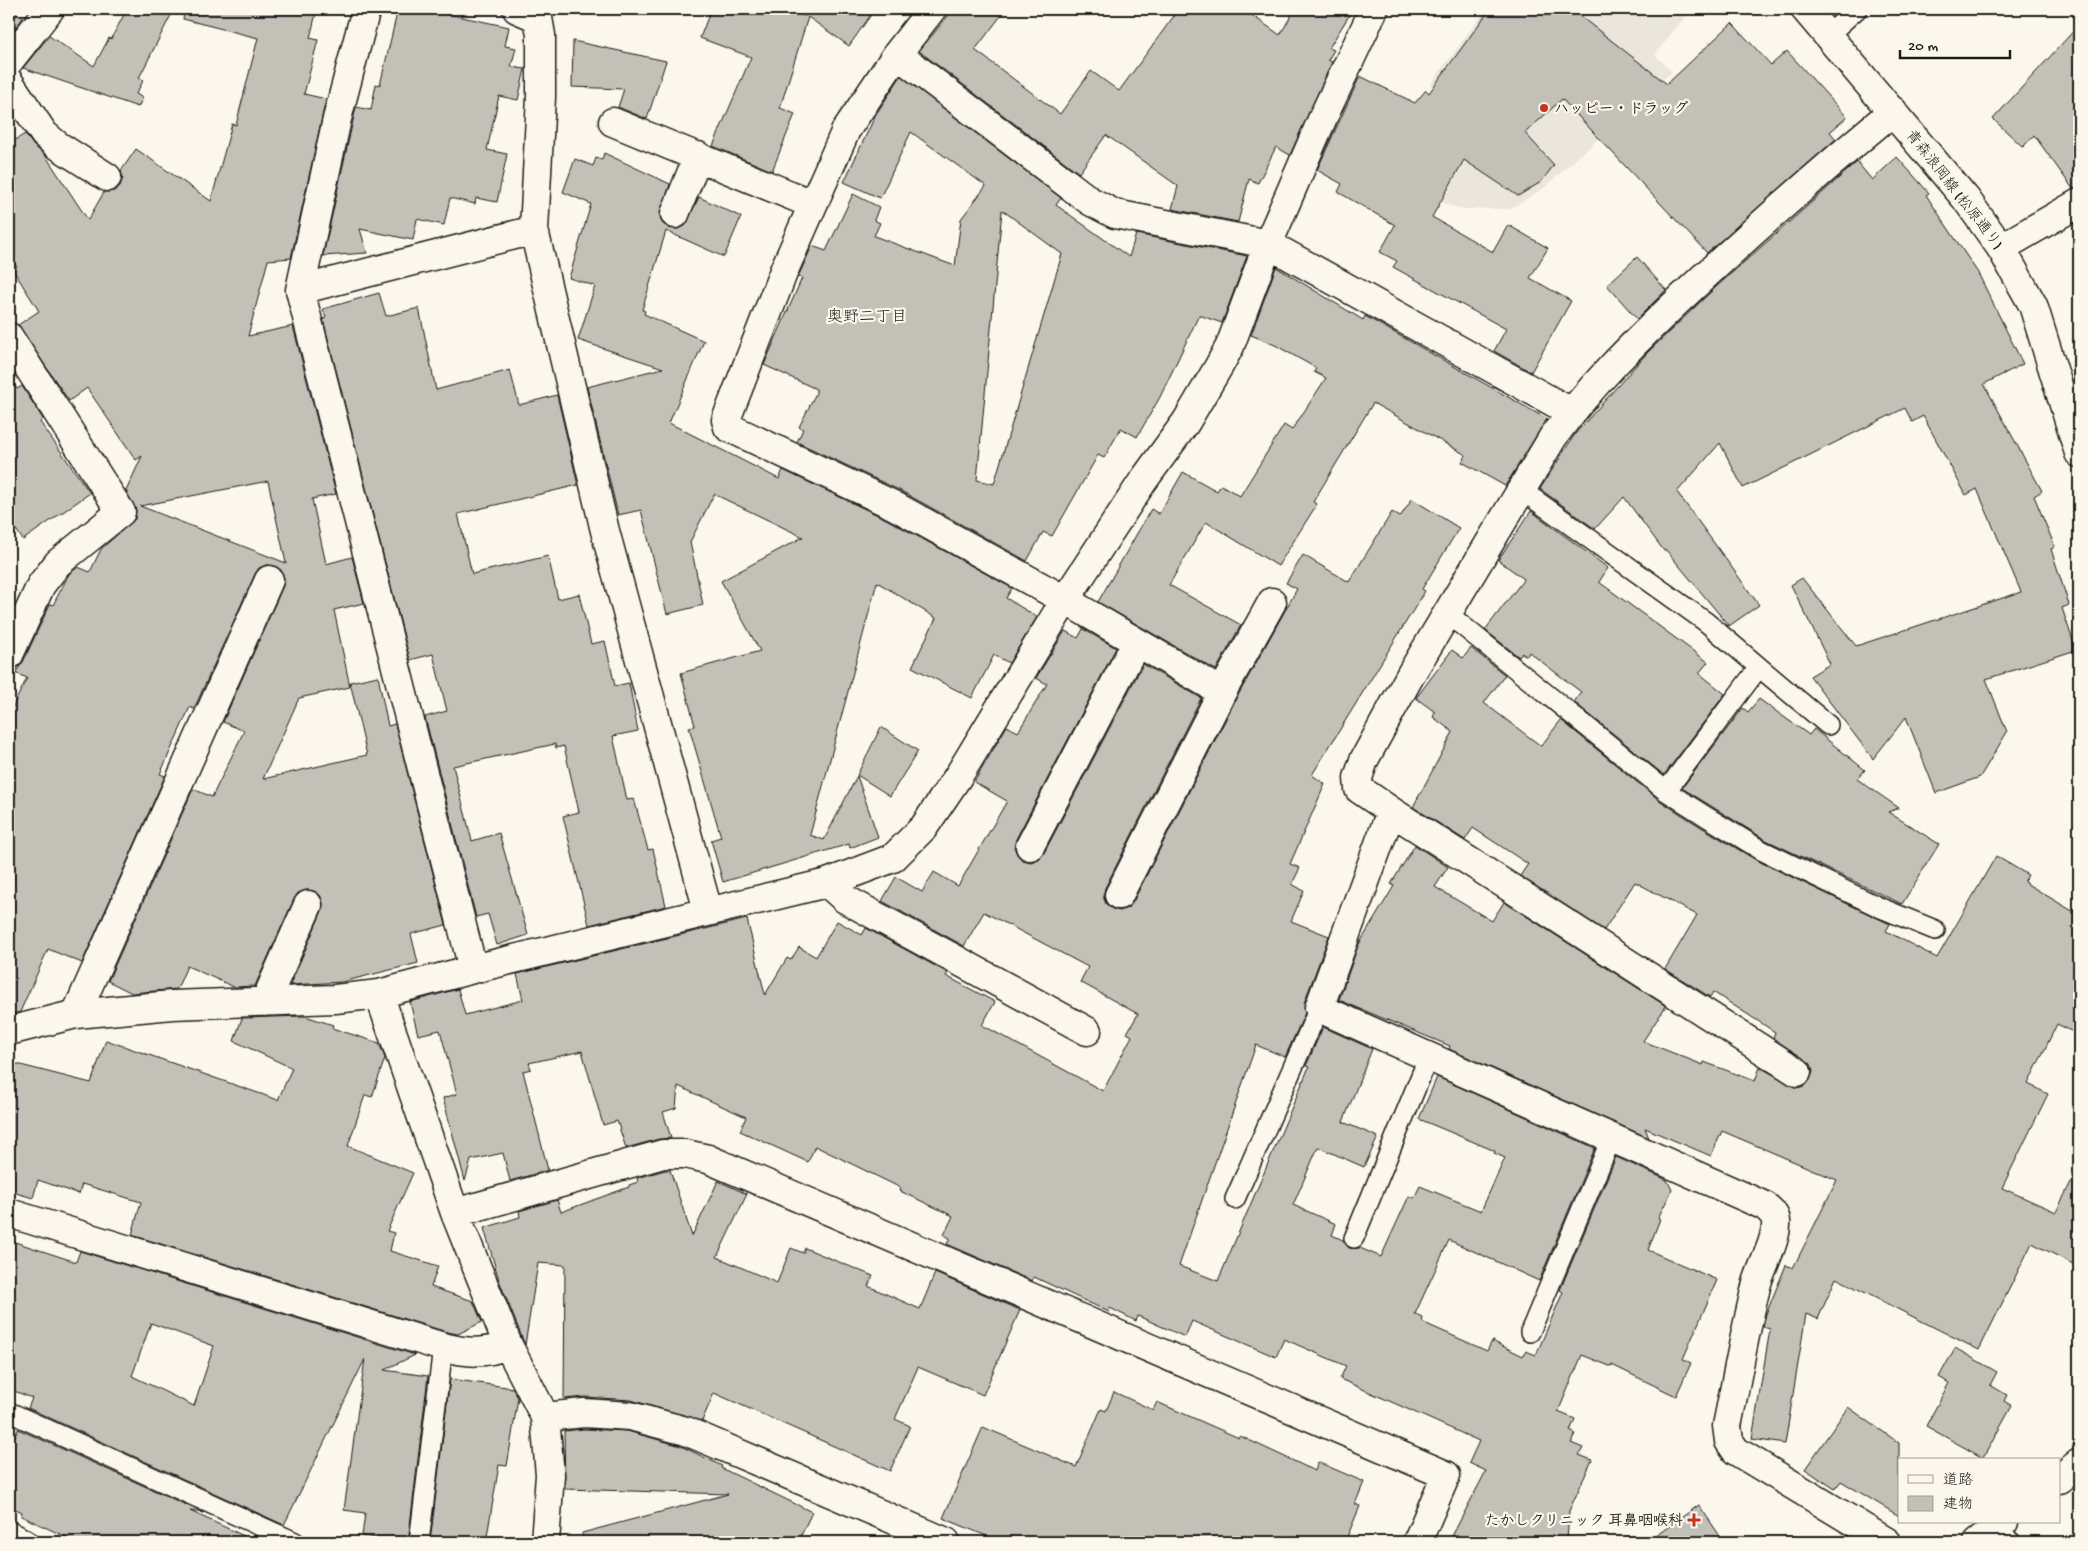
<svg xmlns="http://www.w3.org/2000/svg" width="2088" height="1551" font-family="'Gochi Hand','Klee One',sans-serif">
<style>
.built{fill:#eae6dc}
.building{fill:#c3c0b8;stroke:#1c1c1c;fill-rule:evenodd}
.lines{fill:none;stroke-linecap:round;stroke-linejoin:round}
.service-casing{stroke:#1c1c1c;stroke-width:22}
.minor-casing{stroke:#1c1c1c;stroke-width:31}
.tertiary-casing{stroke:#1c1c1c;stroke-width:31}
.primary-casing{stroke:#1c1c1c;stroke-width:31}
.service{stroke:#fbf7ec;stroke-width:19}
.minor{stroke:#fbf7ec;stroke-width:28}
.tertiary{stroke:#fbf7ec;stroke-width:28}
.primary{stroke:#fbf7ec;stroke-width:28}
.poi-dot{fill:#c8321e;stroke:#fbf7ec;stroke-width:2}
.labels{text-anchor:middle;stroke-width:4.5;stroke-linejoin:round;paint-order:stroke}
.poi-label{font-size:15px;font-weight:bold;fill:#1c1c1c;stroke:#fbf7ec;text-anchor:start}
.street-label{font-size:15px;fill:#1c1c1c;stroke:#fbf7ec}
.neighbourhood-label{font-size:16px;fill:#1c1c1c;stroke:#fbf7ec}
</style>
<rect width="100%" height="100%" fill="#fbf7ec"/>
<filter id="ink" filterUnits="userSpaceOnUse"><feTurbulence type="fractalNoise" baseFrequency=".02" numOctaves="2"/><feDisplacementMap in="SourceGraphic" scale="10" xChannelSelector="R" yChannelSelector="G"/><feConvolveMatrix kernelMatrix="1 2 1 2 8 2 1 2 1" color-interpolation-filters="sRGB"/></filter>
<g filter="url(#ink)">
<!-- built -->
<path class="built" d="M1486,9H1691L1655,55L1672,72L1544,188L1510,209H1461L1434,200L1490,129L1430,85Z"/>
<!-- building -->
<path class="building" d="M9,9L23,18L9,36Z
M127,9H174L139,78L143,81L136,94L143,98L138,107L23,68L49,36L94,66L109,38L111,39Z
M185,9H317L310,38L318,40L304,94L326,99L291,258L268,260L248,336L293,326L336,494L312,499L326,564L352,557L364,603L334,610L350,687L299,698L263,779L367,755L350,682L378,676L388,726L395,724L446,925L411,934L418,963L342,982L290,985L322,911L323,903L320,895L314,891L306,890L298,893L294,899L255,986L234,987L187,966L177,989L132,993L108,981L193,789L212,797L244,731L223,722L283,586L284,578L281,570L275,566L267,565L259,568L255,574L194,709L190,707L160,774L165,776L82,963L48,949L20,1012L9,1015V714L27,678L15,673L23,662L50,604L53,605L69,574L78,567L90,572L101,549L135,519L136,510L126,491L142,456L136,460L87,388L69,401L18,325L39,311L13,270L17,267L9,255V144L25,134L34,146L45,155L88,220L104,192L114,191L120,186L123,178L121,171L136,149L211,201L232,124L236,125L258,38L183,19ZM268,481L286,563L140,506Z
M398,9H450L448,14L509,27L505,46L516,48L511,67L525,69L518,100L499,96L487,150L507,154L497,202L476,198L475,204L450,198L444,225L417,219L413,240L360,229L367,253L323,256L356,107L371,110L376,84L380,85Z
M711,9H782L805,16L796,9H875L849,46L808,17L780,108L795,114L772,171L713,146L751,57L700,38Z
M954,9H1006L975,50L1060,114L1091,71L1119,91L1179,9H1243L1280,35L1295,9H1353L1329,48L1334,50L1328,60L1332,62L1290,155L1276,147L1258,183L1249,179L1238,222L1172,209L1178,186L1106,135L1079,173L919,51Z
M1490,9H1571L1667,84L1732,23L1771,65L1787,51L1847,117L1830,132L1836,139L1707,253L1562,99L1525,133L1554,165L1541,182L1518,196L1464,160L1432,217L1493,252L1508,225L1548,248L1530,278L1571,301L1531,372L1494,351L1506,329L1393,267L1397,261L1380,252L1395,225L1338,192L1342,184L1317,170L1360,76L1415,103L1426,90L1429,93Z
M2079,25V187L2073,189L2034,135L2023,147L1993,119Z
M573,41L666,61L647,119L618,107L624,89L572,87Z
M901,76L1061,198L1056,205L1129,257L1136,234L1247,256L1222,323L1199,315L1160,397L1137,437L1121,428L1104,458L1098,455L1052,536L1043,532L1027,561L901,491L797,442L803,429L799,427L816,393V389L764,365L802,278L798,277L812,246L826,251L853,194L879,207L874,220L880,223L874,236L955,266L961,219L986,186L911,132L880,198L844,182L876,114ZM1002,210L1062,254L994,484L977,480Z
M604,153L670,184L660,216L662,223L669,228L678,229L685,226L699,197L741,217L724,257L666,231L642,310L645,311L644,314L704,341L669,423L779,479L783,470L886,519L1012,588L1006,598L1037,617L1009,663L994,655L972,698L912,667L936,618L877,582L810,835L824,840L857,776L878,837L850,848L849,844L723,882L711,840L721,837L689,727L695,726L681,673L760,651L721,581L803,537L714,494L690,542L703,605L667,614L641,510L618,515L587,387L663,368L578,340L595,286L569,278L591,204L563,192L575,159L593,166L596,158L602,160Z
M1897,157L1929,193L1926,195L1978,273L2023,364L1984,384L2042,491L2034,496L2055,547L2051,549L2069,605L2062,608L2076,650L1986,679L2007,732L1980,777L1936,793L1906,717L1873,759L1810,676L1830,664L1791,585L1802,578L1856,646L2021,592L1977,489L1966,495L1923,416L1912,422L1905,408L1743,488L1720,443L1677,492L1759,605L1729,626L1666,550L1664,551L1624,497L1595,529L1540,489L1575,434L1647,353L1716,287L1857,162L1872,180Z
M1637,257L1666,290L1637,319L1607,285Z
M1276,267L1363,320L1365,316L1547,419L1505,486L1462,462L1466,455L1373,403L1313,502L1317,504L1278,566L1206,522L1169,585L1241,625L1216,670L1098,602L1151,509L1159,514L1183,472L1217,491L1221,485L1240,496L1284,425L1292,430L1326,378L1314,372L1316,368L1275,345L1251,335Z
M379,293L386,316L419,308L436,390L510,370L519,405L557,395L578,485L458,514L472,574L548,556L558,599L579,594L591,644L605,641L615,686L629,683L638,731L613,736L627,800L634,799L648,850L653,849L666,906L589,925L563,816L579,812L564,746L556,748L555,744L453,766L472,841L499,833L528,935L497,945L488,914L476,917L425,717L447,711L433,654L410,660L323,319L326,318L323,309Z
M9,377L17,389L22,386L43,419L40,422L90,493L23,540L9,519Z
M1412,499L1459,528L1422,589L1425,591L1312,775L1325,784L1290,864L1300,868L1292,884L1304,891L1291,921L1329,936L1304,1003L1305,1013L1285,1057L1256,1045L1179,1266L1218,1281L1309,1067L1306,1066L1323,1027L1372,1049L1343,1122L1378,1137L1364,1167L1318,1147L1293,1205L1336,1224L1332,1235L1343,1240L1349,1248H1360L1381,1257L1409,1196L1414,1198L1420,1186L1481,1211L1505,1158L1494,1153L1495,1151L1419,1119L1437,1077L1595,1148L1539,1281L1449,1240L1415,1314L1423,1318L1422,1322L1487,1351L1492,1341L1523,1356L1526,1351L1536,1355L1563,1292L1560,1290L1616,1157L1667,1180L1672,1190L1658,1218L1660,1219L1648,1250L1717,1280L1683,1359L1691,1363L1676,1396L1612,1365V1367L1582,1355L1558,1412L1575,1419L1570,1431L1576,1434L1571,1443L1583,1448L1579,1455L1592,1460L1569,1511L1567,1542H1449L1486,1471L1469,1463L1479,1441L1340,1379L1346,1366L1284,1339L1276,1357L1192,1321L1185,1337L1138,1316L1136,1321L1110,1308L1109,1312L1034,1277L1032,1281L947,1244L950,1238L944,1235L953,1216L900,1191L901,1188L815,1146L808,1162L740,1131L746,1117L678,1086L676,1108L663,1112L671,1138L659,1139L626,1148L617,1121L603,1125L582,1051L529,1063L531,1069L523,1071L548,1170L510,1181L503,1153L471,1160L465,1181L443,1098L457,1094L440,1030L418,1035L410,1002L458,989L465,1015L523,1000L517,974L747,919L765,995L787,958L791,960L799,947L816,957L837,921L862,935L866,928L948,973L946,976L995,1002L982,1025L1103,1091L1132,1036L1127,1033L1138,1014L1080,982L1088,967L984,912L964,946L882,901L896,877L922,892L934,872L958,886L1007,801L974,782L1007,726L1018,732L1047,684L1036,678L1065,631L1078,638L1083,629L1116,648L1016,839L1014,847L1017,854L1022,860L1031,862L1039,859L1044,853L1143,664L1201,698L1105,888L1103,896L1106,904L1112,909L1120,911L1128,908L1133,902L1236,699L1297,589L1286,583L1303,555L1349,582L1392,512L1400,517Z
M1531,511L1608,568L1599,582L1708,662L1699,673L1725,694L1664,775L1574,702L1581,692L1529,652L1527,656L1522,653L1519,657L1485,630L1524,579L1498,560Z
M1471,648L1505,675L1484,703L1541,746L1561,720L1659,800L1701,827L1756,860L1890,924L1886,931L1937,958L1996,856L2028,875L2024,882L2079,915V1035L2057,1024L2028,1084L2048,1094L2002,1188L2056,1212L2079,1166V1267L2032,1243L1979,1350L1836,1278L1818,1319L1806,1314L1785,1444L1752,1439L1770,1329L1763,1327L1766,1314L1786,1265L1793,1268L1837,1180L1722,1131L1711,1156L1645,1128L1649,1138L1449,1049L1450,1046L1339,1000L1358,946L1394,886L1391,884L1415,845L1448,867L1435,887L1492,921L1504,902L1666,1006L1643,1041L1703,1065L1704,1062L1755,1081L1760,1067L1796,1088L1805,1086L1810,1080L1813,1072L1811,1064L1773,1038L1775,1032L1713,992L1710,997L1665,969L1697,915L1635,882L1604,930L1520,876L1528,864L1473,828L1465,840L1413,807L1453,732L1433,717L1435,712L1416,698L1452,650L1463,658Z
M1759,699L1809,735L1814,729L1865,770L1857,779L1899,808L1888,812L1939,844L1902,904L1766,840L1682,788L1743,708L1748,712Z
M881,727L918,751L890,796L857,775Z
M305,1016L333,1025L332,1028L379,1043L385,1058L372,1097L365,1095L348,1146L413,1173L387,1231L394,1233L390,1251L438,1266L431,1287L473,1301L482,1322L458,1334L447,1332L132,1235L141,1202L82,1184L79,1194L38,1180L33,1198L9,1191V1062L91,1083L106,1040L278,1100L292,1068L234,1041L242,1018Z
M665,1170H670L692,1236L718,1181L747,1194L717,1257L777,1283L791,1248L803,1253L805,1248L873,1276L868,1286L920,1309L935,1273L1020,1310L983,1395L918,1367L895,1419L910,1426L890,1471L714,1393L702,1421L631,1400L585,1397L564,1399L565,1265L538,1263L525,1345L499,1280L484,1228L520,1217L519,1211L557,1200L561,1212L629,1187V1185L638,1182L637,1178Z
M9,1240L76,1262L80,1251L415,1355L384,1370L428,1376L408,1542L362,1536L365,1513L344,1510L365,1359L284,1525L28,1408L32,1398L9,1389ZM151,1323L214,1346L194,1406L132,1376Z
M1955,1348L1997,1372L1990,1385L2007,1395L2004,1401L2012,1406L1983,1458L1926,1426L1949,1383L1939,1377Z
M450,1379L513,1388L518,1398L507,1466L499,1465L486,1542H430Z
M1114,1392L1153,1410L1157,1402L1239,1438L1240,1436L1315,1471L1318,1462L1364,1482L1355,1504L1360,1506L1345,1542H1001L943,1518L983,1427L1076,1467L1101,1409L1106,1411Z
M1848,1407L1899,1443V1516L1841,1481L1835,1489L1805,1469Z
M18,1429L204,1513L190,1511L257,1542H77L21,1516L22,1512L9,1506V1450Z
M584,1429L627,1431L681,1446L722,1466L721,1468L812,1512L798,1542H583L582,1533L728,1494L565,1489L564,1431Z
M1699,1505L1724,1542H1647Z"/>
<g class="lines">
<defs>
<path id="service" d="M1828,35L1857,9
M1520,489L1706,622L1759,667L1666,791
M1448,614L1666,791L1707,817L1761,850L1881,908L1935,930
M1759,667L1828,725
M1235,1199L1319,1008
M1354,1238L1429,1056
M1530,1332L1612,1137
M9,1412L295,1542
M9,1530L30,1542
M1993,1531L2011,1542
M419,1542L443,1347"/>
<path id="minor" d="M366,9L337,119L300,290L473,969
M517,9L538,18L541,35V97L534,230L605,531L708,911
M932,9L897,54L846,130L785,268L726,420L728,427L893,505L1065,600L1222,692
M897,54L1090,201L1115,214L1268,244L1571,412
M9,61L50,9
M9,82L44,134L57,145L107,177
M613,122L812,204
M675,214L698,156
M2001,248L2079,203
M300,290L534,230
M9,337L121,512L58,563L41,585L9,655
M1391,811L1797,1072
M1030,846L1136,643
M827,883L845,899L1087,1031
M1119,895L1222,692L1272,602
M379,994L455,1213L508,1345L545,1417L550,1475L545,1542
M265,1002L308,905
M76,1014L269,580
M9,1031L76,1014L172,1005L335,999L379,994L473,969L827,883L893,858L924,827L959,775L1065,600L1143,481L1186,422L1219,366L1230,346L1268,244L1324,115L1374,9
M9,1213L443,1347C467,1353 485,1354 508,1345
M455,1213L663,1154H685L708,1159L1446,1475L1417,1542
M545,1417L584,1413L630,1416L686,1431L946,1542
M1887,1542L1736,1451L1729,1441L1727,1426C1737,1378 1745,1330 1757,1283C1762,1266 1776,1241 1776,1225C1777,1216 1771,1211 1765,1206L1319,1008L1391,811L1359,789L1358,778L1364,760L1411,674L1553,437C1589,387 1634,343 1679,300C1748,235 1820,172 1893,111"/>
<path id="tertiary" d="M2059,1479L2079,1463
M1978,1542L2004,1522"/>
<path id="primary" d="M1805,9L1966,199L2001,248L2033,305L2079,453"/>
</defs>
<!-- service casing -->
<use href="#service" class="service-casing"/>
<!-- minor casing -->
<use href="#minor" class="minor-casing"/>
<!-- tertiary casing -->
<use href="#tertiary" class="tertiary-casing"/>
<!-- primary casing -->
<use href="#primary" class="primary-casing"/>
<!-- service -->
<use href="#service" class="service"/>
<!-- minor -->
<use href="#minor" class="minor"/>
<!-- tertiary -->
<use href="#tertiary" class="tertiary"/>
<!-- primary -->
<use href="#primary" class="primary"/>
</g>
</g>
<!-- markers -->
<g class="poi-dot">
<circle cx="1544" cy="108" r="5"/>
<path d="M1691.5 1512.5h5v5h5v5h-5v5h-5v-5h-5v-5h5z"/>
</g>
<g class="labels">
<!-- poi labels -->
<g class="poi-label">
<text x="1554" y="113">ハッピー・ドラッグ</text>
<text x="1683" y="1525" text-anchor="end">たかしクリニック 耳鼻咽喉科</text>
</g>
<!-- street labels -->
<g class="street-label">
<text transform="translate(1955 189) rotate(52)" y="5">青森浪岡線 (松原通り)</text>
</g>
<!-- neighbourhood labels -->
<g class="neighbourhood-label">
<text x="867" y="321">奥野二丁目</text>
</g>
</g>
<!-- margin -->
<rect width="2088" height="1551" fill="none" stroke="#fbf7ec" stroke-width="30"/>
<rect x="15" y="15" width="2058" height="1521" fill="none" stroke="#1c1c1c" stroke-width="2" filter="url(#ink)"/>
<!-- legend -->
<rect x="1898" y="1458" width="162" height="65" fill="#fbf7ec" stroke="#a29f99"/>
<rect x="1908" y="1475" width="25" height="8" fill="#fbf7ec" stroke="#a29f99"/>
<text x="1943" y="1484" font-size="15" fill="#1c1c1c">道路</text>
<rect x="1908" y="1496" width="25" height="15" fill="#c3c0b8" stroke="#a29f99"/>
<text x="1943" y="1508" font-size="15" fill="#1c1c1c">建物</text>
<!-- scale -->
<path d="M1900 50v8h110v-8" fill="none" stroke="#1c1c1c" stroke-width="2.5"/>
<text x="1908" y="50" font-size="15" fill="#1c1c1c" stroke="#fbf7ec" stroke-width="4" paint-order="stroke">20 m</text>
</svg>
